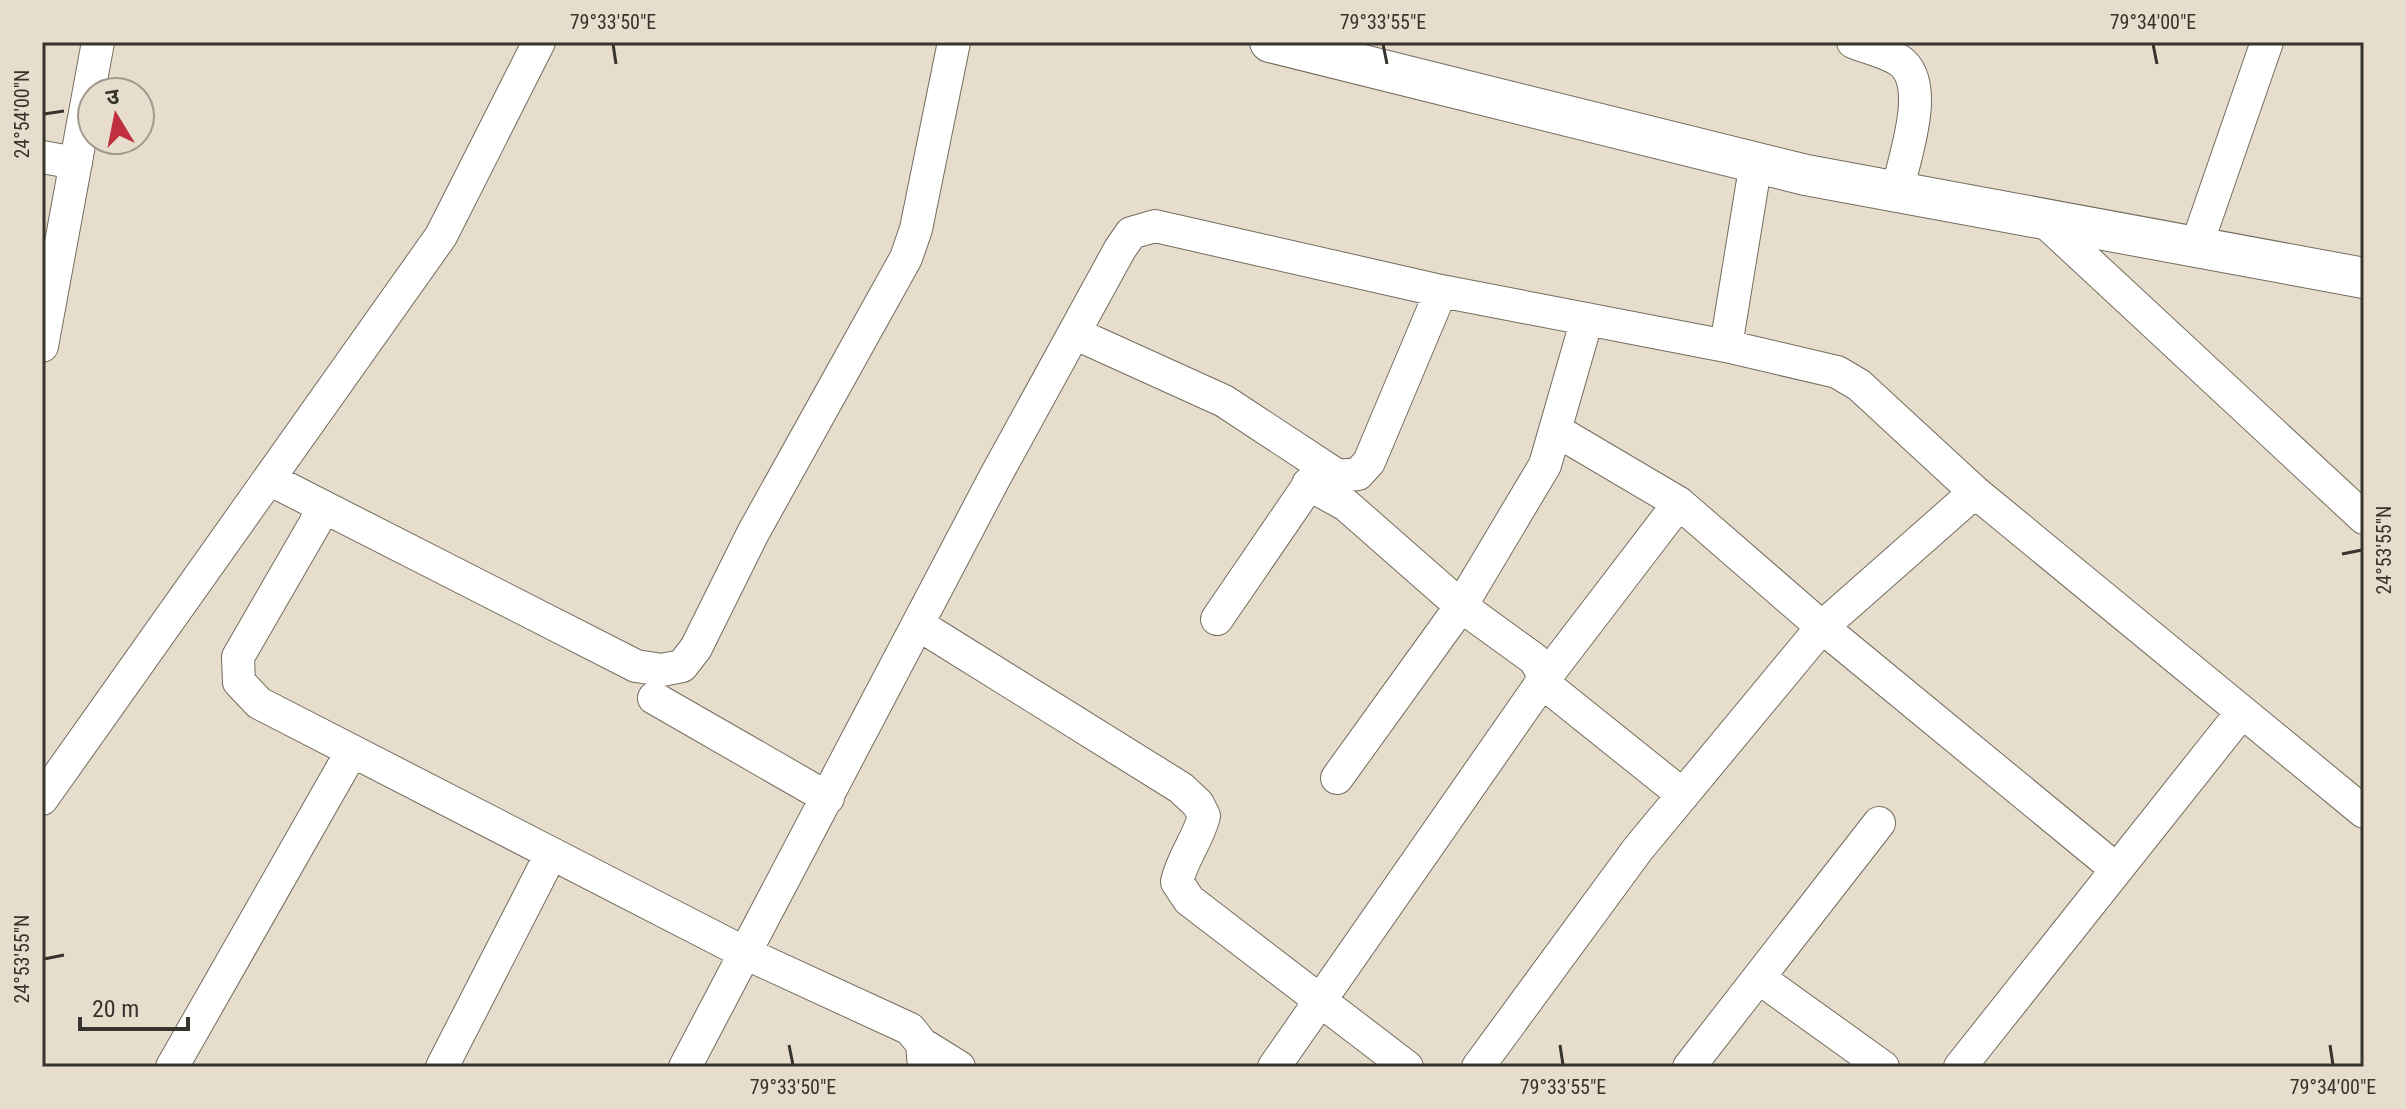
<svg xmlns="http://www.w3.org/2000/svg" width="2406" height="1109" font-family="'Roboto Condensed','Noto Sans Devanagari',sans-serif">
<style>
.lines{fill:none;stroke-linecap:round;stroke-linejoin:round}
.minor-casing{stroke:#746c5d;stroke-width:34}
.tertiary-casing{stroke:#746c5d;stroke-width:42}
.minor{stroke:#fff;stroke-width:32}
.tertiary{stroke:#fff;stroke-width:40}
.ticks{fill:none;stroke:#37342d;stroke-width:3}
.neatline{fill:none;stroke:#37342d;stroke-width:3}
.ticks-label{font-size:20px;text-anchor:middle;fill:#37342d}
</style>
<rect width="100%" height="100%" fill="#e6ddcd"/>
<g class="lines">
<defs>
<path id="minor" d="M1853,42C1867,48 1887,52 1900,61C1932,84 1904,158 1897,192
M42,157L76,163
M2040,217L2364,518
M2196,247L2267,42
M1074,333L1224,401L1338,476L1358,474L1369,462L1441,291
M42,346L98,42
M1726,346L1756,162
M1557,431L1679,503L1822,627L2116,869
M271,480L636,666L662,670L682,666L696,648L753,533L906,258L916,229L954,42
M1679,503L1542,682L1683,795
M324,508L238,657L239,682L259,703L747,954L910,1029L922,1044L924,1067
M1217,619L1321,467
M919,625L1181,788L1198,804L1204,816C1198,840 1182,858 1177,882L1189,900L1407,1067
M654,698L828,798
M1337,778L1461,606L1545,465L1587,319
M42,799L441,236L539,42
M1759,978L1883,1067
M922,1044L959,1067
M172,1067L352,751
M442,1067L551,854
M685,1067L995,477L1120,249L1131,233L1155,226L1441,291L1726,346L1837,372L1859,385L1975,492L2364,812
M1274,1067L1542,682L1541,670L1534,659L1461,606L1346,505L1308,484
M1478,1067L1638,849L1822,627L1975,492
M1689,1067L1879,823
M1960,1067L2242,712"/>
<path id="tertiary" d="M1270,42L1806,175L2364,278"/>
</defs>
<!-- minor casing -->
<use href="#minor" class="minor-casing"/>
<!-- tertiary casing -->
<use href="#tertiary" class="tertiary-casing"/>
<!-- minor -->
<use href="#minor" class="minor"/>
<!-- tertiary -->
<use href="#tertiary" class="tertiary"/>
</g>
<!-- ticks -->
<path class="ticks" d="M613,44L616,64M1383,44L1387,64M2153,44L2157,64M44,114L64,111M2342,554L2362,550M44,959L64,955M789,1045L793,1065M1560,1045L1563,1065M2330,1045L2333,1065"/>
<!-- border -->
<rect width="2406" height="1109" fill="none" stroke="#e6ddcd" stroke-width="88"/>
<!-- north arrow -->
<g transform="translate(116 116) rotate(350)"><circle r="38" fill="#e6ddcd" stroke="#a0998d" stroke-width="2"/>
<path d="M0-6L14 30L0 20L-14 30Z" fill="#bf2f40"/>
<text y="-12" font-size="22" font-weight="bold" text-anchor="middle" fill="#37342d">उ</text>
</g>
<!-- scale -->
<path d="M80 1017v12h108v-12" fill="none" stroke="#37342d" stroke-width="4"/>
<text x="92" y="1017" font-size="24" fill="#37342d" stroke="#e6ddcd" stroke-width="6" paint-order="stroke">20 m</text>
<rect x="44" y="44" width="2318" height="1021" class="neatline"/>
<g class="ticks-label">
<text x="613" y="29">79°33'50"E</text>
<text x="1383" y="29">79°33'55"E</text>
<text x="2153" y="29">79°34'00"E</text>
<text transform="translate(22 114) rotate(-90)" y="7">24°54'00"N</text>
<text transform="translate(2384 550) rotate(-90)" y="7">24°53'55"N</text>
<text transform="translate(22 959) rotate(-90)" y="7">24°53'55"N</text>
<text x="793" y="1094">79°33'50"E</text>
<text x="1563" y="1094">79°33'55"E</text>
<text x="2333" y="1094">79°34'00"E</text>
</g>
</svg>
